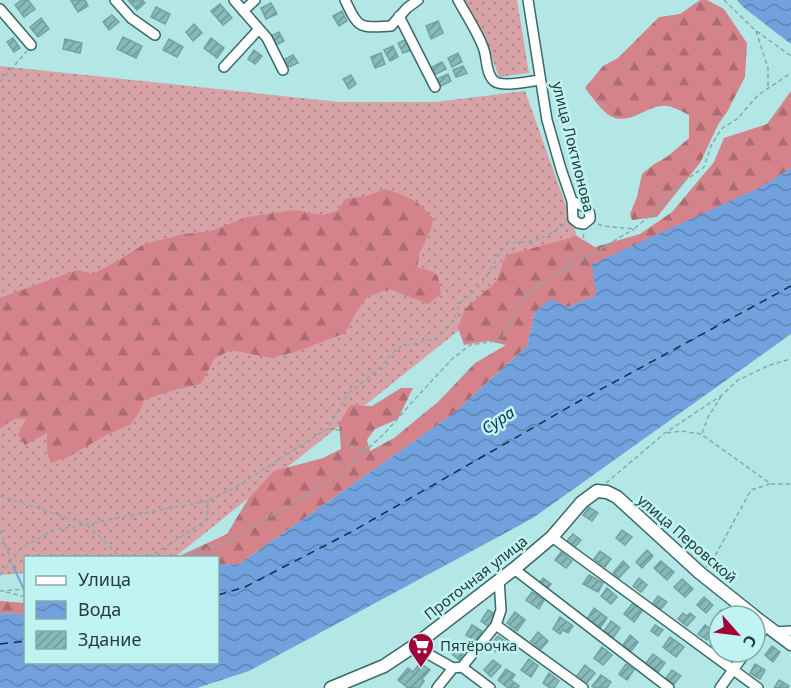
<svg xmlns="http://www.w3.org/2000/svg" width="791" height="688" font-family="'Noto Sans',sans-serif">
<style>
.grass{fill:url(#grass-dots)}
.forest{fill:url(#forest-firs)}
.water{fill:url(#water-waves)}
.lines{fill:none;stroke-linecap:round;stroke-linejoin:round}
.stream{stroke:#71a2dd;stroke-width:2}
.ferry{stroke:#0d2f55;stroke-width:1.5;stroke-dasharray:8 6;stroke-linecap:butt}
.building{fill:url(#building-hatch);stroke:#71a3a1;stroke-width:1.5}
.minor-casing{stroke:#386968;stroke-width:12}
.major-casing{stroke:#386968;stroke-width:15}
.path{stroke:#83acaa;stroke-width:1.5;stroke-dasharray:4.5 3;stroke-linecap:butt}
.minor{stroke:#fff;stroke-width:9}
.major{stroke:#fff;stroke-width:12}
.labels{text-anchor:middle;stroke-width:5;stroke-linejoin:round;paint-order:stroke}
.street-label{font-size:15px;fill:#273c3b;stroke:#c0f4f2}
.poi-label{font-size:15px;fill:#273c3b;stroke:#c0f4f2;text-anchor:start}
.water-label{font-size:16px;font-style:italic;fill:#0d2f55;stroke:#c0f4f2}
</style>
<defs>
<pattern id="grass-dots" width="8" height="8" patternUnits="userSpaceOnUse" patternTransform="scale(1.5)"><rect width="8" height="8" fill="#d8a3a7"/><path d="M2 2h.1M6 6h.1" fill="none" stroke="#af8689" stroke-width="1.8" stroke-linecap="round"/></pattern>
<pattern id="forest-firs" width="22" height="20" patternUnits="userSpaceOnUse" patternTransform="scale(1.5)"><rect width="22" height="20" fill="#d5838b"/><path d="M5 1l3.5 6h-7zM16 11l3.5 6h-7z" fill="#ad6c73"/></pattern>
<pattern id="water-waves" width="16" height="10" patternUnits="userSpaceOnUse" patternTransform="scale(1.5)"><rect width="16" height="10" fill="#71a2dd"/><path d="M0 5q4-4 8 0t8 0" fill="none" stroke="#5d85b4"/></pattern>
<pattern id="building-hatch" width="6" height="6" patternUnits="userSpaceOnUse" patternTransform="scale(1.5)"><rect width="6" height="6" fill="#87bab9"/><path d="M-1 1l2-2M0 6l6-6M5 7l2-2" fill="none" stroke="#6e9898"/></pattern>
</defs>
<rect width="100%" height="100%" fill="#b3e7e5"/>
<!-- grass -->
<path class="grass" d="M464,0H517L529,73L499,77L488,47Z
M0,66L340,102H436L525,91L577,236L175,557L26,558L25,573L0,575Z"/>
<!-- forest -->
<path class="forest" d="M700,0H707L724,9L747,43L745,77L727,112L719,123L700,163L657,217L632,220L630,214L637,197L642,174L653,165L668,156L689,138V115C683,112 674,107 667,106C650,104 633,123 615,118C604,115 592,97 585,88L603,66L618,58L659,17L680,14Z
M791,91V168L596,296L568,307L535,312L527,346L453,414L239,564L218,565V558H175L227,534L248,499L274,471L323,458L341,449L339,424L350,405L372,406L401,388H413L398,419L375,429L367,440L370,451L394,438L439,401L475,363L506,345L488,341L464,345L458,328L465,309L497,281L503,262L507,255L577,236L595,247L640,234L672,212L714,162L724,138L767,124Z
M385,189C403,194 422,202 433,219L431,229L420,252L417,267C439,274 438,270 441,294L428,304L389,289L367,297L355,314L345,333L301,350L272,358L231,350L215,358L201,384L174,390L144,400L140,411L130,425L108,434L70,456L51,463L47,453V433L25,445L18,435L26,418L15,419L0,428V298L77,270L93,274L121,259L144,244L184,234L211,231L247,217L294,210L323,215L337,211L345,199L366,196Z
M0,601L25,603V614L0,613Z"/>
<!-- water -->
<path class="water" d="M737,0H791V44L743,7Z
M791,168V334L533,518L249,671L197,688H0V613L25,614L26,662H218V565L239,564L453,414L527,346L535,312L550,299L568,307L596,296L592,264L763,186Z"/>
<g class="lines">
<!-- stream -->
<path class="stream" d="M13,566L26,594"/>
<!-- ferry -->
<path class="ferry" d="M218,595L245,587L353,531L583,399L791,286
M0,644L26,641"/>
</g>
<!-- building -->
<path class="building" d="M22,0H28L35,9L24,17L15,5Z
M74,0H85L88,6L78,12L71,1Z
M128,0H142L145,3L137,10Z
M271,3L277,14L266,19L261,8Z
M220,4L232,18L223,25L211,11Z
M156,7L170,14L165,24L151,17Z
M342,11L347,21L339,26L333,16Z
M112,15L119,22L109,30L103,22Z
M41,18L49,29L38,37L30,27Z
M438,21L443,33L431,39L426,26Z
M194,24L202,33L193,41L186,32Z
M279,32L284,41L276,45L271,36Z
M123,37L142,46L136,58L117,49Z
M13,38L20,48L14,52L7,42Z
M211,38L224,48L217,58L204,48Z
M65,39L82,43L80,53L63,49Z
M169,39L183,47L177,57L163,50Z
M407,39L411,50L403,53L398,43Z
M393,46L398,57L390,61L384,50Z
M254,50L262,56L255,64L248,59Z
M381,53L385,64L375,68L371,57Z
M458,53L462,62L452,67L448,58Z
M293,55L298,63L289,67L285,59Z
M442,62L446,69L436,74L432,67Z
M463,66L467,73L456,77L453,70Z
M448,74L451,81L441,86L437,79Z
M351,75L356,84L349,89L343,79Z
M589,507L598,513L592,521L583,515Z
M622,530L632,537L625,545L616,538Z
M573,534L581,540L574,548L567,541Z
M647,550L653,556L642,568L636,562Z
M600,551L611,559L605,567L594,559Z
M561,552L572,561L566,568L555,560Z
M623,561L629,567L619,578L613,573Z
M661,561L674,572L667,580L654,568Z
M589,575L603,583L598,592L583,584Z
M543,578L551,584L545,592L537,586Z
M639,578L647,585L641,592L633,586Z
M682,579L693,589L685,597L674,587Z
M607,588L617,597L611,604L601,596Z
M532,592L544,600L539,609L526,600Z
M658,596L667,602L661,609L653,603Z
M704,597L713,605L706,613L697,605Z
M633,603L643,610L634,622L624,614Z
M594,608L607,618L600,628L587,619Z
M488,610L497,615L489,627L481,621Z
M721,610L730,616H719V623L714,619Z
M515,612L525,620L517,631L507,623Z
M683,613L687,616L690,613L695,617L687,626L678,619Z
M560,617L573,626L568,633L563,630L560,634L553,629Z
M611,621L620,628L613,638L604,631Z
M472,625L482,631L476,641L466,635Z
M655,625L663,630L658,636L651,631Z
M705,625L713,631L707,640L698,634Z
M538,632L548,641L541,649L531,641Z
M630,635L638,642L631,651L623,645Z
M498,636L505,641L496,652L489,646Z
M670,637L684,647L676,657L663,647Z
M460,644L467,649L459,660L452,654Z
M772,646L780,652L773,662L765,655Z
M602,647L612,655L603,665L594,658Z
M653,654L665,663L658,672L646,663Z
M529,659L538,666L531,677L521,670Z
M493,660L501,666L491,677L484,670Z
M420,663L430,670L422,679L424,681L419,688H408L398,680L408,668L413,672Z
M626,664L634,670L627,680L619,674Z
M755,664L765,670L760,679L750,673Z
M585,665L595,673L586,684L576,677Z
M506,669L515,675L511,680L519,686L518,688H508L498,680Z
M672,670L681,676L674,684L666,678Z
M549,673L559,681L554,688H550L543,683Z
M601,675L611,682L607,688H595L592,686Z
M779,680L789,686L788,688H774Z"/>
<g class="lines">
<defs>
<path id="minor" d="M115,0L131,18L155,35
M234,0L267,38L283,70
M345,0C359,29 358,28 391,26L407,8L418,0
M458,0C466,15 479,34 484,50C487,59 486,74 494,81C503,88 529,81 540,80
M528,0L547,120L561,169L572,201L573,219L578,223L584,224L590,219C591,207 582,206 572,201
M0,9L31,45
M243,11L255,0
M399,16L435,87
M224,67L259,29
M552,537L758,688
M514,569L669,688
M496,625L583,688
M775,632L791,631
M755,641L766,626
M414,646L453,668L462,667L496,625L501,610L499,579
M462,667L490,688
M437,688L453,668
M720,688L746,652"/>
<path id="major" d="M755,617L791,644
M331,688L384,666L414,646L514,569L552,537L582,502L597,491L607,492L617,497L700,573L754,616"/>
</defs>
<!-- minor casing -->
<use href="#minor" class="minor-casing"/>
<!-- major casing -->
<use href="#major" class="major-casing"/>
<!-- path -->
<path class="path" d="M724,0L755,30L791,56
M756,31L768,68V88
M0,82L27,51
M598,224L603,226L634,229L653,213L682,183L704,167L711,146L721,129L737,119L758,95L791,73
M564,269L582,247L584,232
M328,429L339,430L353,448L365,449L370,444
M667,433L681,431L701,434L771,484H791
M702,433L708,417L722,395
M606,483L665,433L722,395L738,380L770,365L791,359
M0,496L86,524L208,501
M87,525L122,558
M0,530L11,560
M148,558L207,520L208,501L234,488L327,429L349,393L376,371L398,348L438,338L453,321L460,303L480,286L487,276L499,254L508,243C537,241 541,241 565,224
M183,558L228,541L337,477L385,433L414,400L452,359L470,345L501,340L516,311L529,291L634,229
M706,567L715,556L751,490L770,484
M0,575L21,548L54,530L83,525
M0,591L26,589
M6,592L26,597"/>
<!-- minor -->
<use href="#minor" class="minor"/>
<!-- major -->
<use href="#major" class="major"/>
</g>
<!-- icons -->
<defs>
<symbol id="supermarket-pin" viewBox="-11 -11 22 30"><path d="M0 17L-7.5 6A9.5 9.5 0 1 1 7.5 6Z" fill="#a10136" stroke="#c0f4f2"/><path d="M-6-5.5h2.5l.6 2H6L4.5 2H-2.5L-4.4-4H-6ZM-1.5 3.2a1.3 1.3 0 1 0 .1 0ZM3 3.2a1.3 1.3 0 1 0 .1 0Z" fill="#fff"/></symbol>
</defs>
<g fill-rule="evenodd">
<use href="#supermarket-pin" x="406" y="631" width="30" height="40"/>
</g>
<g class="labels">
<!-- street labels -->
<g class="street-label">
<text transform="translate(573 147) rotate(76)" y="5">улица Локтионова</text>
<text transform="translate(687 539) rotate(41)" y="5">улица Перовской</text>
<text transform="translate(476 578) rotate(-38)" y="5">Проточная улица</text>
</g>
<!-- poi labels -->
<g class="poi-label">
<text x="440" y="651">Пятёрочка</text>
</g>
<!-- water labels -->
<g class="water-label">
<text transform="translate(498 420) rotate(-33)" y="6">Сура</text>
</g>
</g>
<!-- legend -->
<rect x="24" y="556" width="195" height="108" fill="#c0f4f2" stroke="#83aaa9" stroke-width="1.5"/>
<rect x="36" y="576" width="30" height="9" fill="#ffffff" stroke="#83aaa9" stroke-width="1.5"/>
<text x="78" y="586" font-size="18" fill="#273c3b">Улица</text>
<rect x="36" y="601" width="30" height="18" fill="url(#water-waves)" stroke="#83aaa9" stroke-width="1.5"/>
<text x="78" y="616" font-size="18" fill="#273c3b">Вода</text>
<rect x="36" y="631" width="30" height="18" fill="url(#building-hatch)" stroke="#83aaa9" stroke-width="1.5"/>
<text x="78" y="646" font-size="18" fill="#273c3b">Здание</text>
<!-- north arrow -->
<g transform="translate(737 634) rotate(118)"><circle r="28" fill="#c0f4f2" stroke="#83aaa9" stroke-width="1.5"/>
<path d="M0-4.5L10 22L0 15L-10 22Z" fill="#a10136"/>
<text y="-9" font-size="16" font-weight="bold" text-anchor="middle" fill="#273c3b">С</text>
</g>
</svg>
